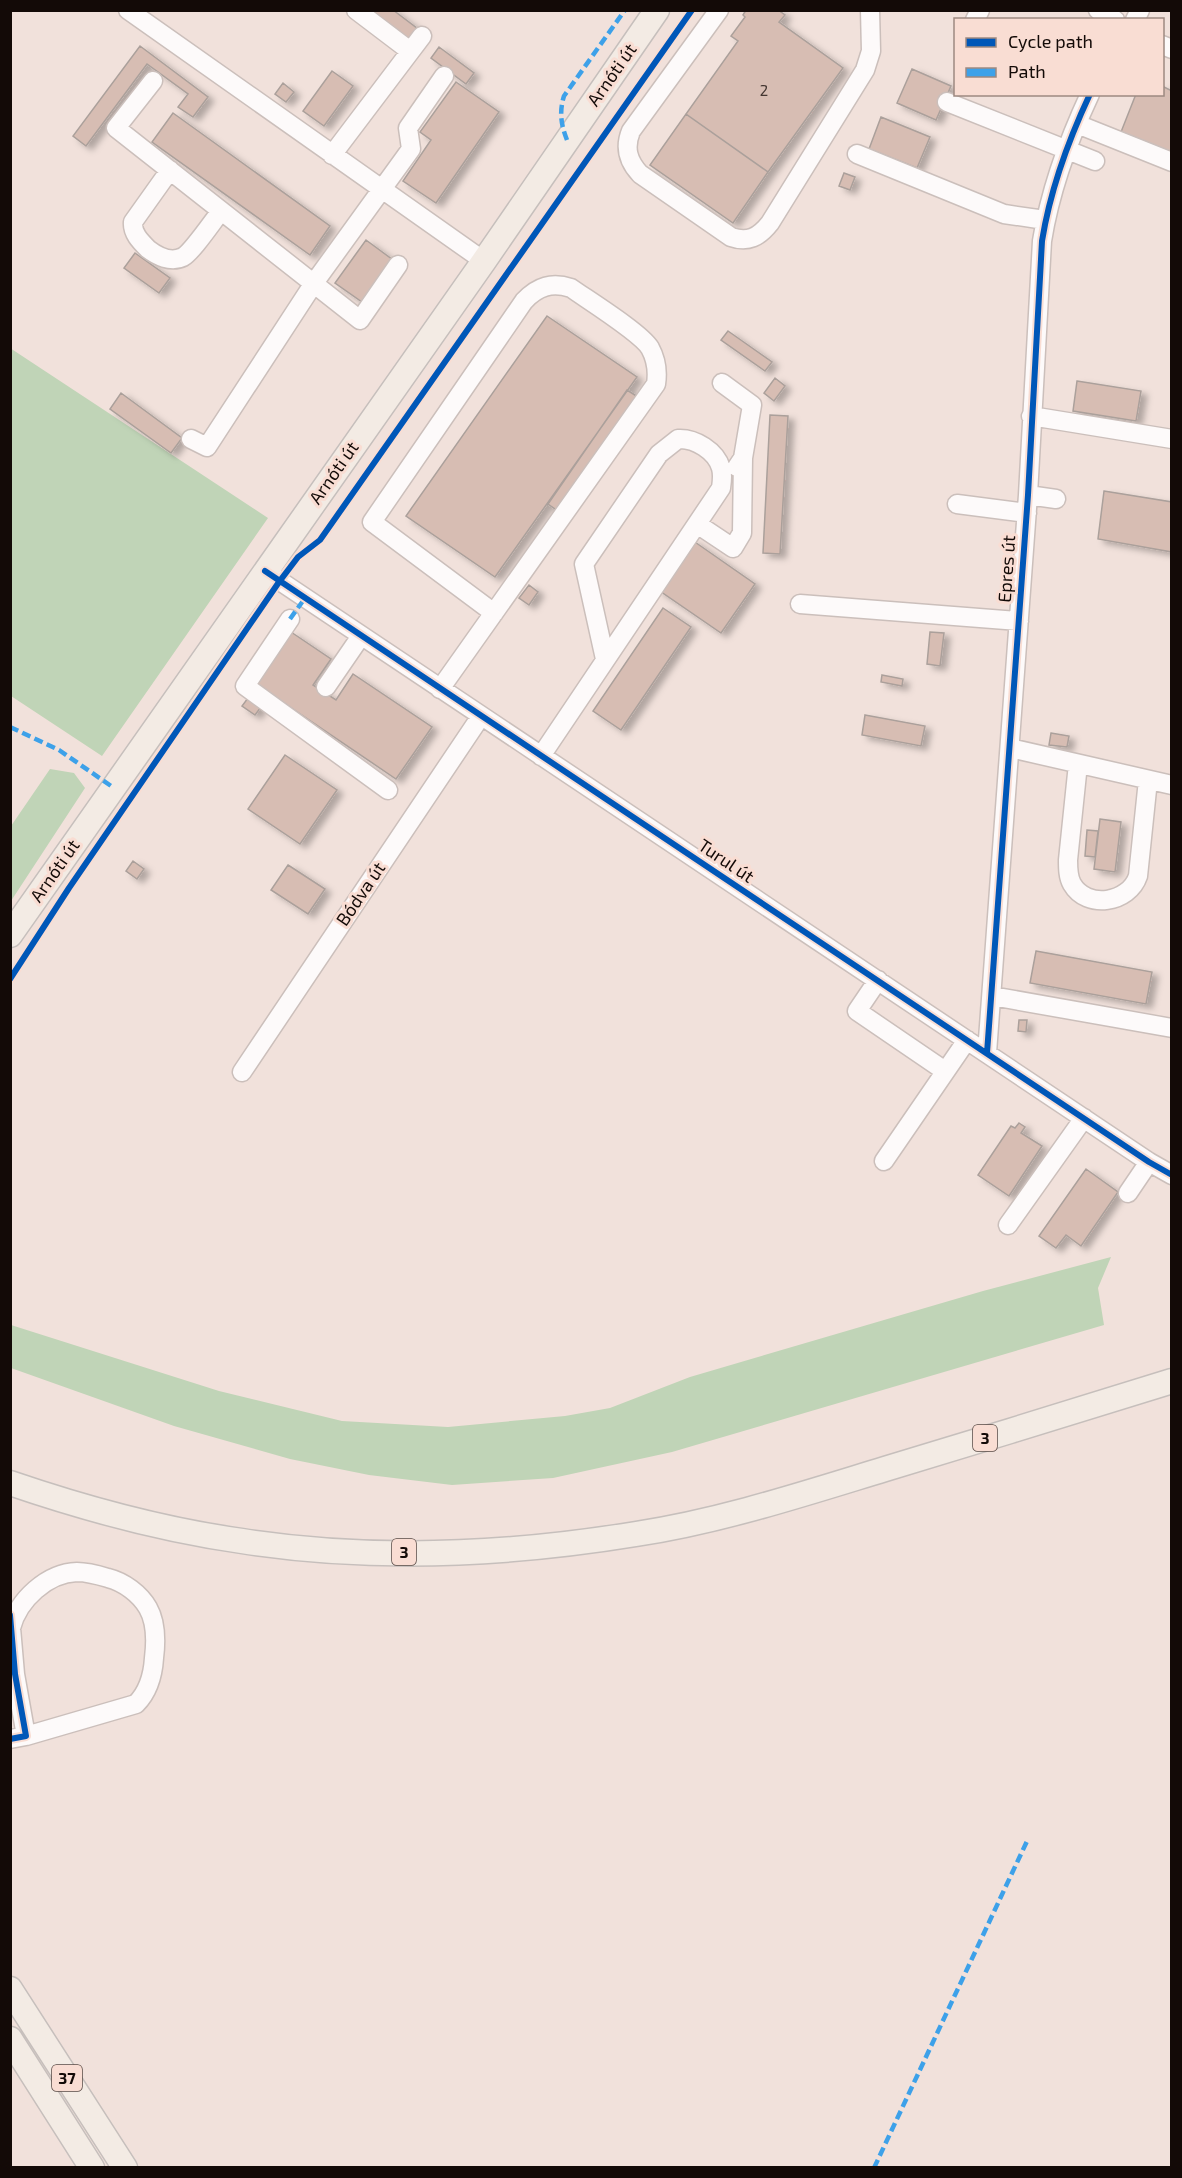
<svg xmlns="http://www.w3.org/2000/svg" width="1182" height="2178" font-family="'Exo 2',sans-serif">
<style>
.green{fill:#c0d4b7}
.building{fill:#d7bdb3;stroke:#aba09b;stroke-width:1.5;filter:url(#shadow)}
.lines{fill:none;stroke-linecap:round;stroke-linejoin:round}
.minor-casing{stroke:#cbbfbb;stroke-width:21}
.major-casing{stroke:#c6bfbc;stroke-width:27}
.minor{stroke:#fdfafa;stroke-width:18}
.major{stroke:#f3ebe4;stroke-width:24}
.quiet{stroke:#3da1e9;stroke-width:4.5;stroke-dasharray:9 4.5;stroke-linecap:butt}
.cycleway-casing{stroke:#f9ddd3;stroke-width:10}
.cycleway{stroke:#0057b8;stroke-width:6}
.labels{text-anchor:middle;stroke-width:6;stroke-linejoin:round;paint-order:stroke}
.number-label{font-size:15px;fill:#443732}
.shield{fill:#f9ddd3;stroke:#584944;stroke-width:1.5}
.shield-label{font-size:16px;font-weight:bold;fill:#130a07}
.street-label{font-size:18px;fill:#130a07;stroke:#f9ddd3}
</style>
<defs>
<filter id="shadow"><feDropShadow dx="6" dy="4" stdDeviation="3" flood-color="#0004"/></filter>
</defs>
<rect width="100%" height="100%" fill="#f1e1db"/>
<!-- green -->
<path class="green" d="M10,348L268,518L102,756L11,696Z
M50,769L74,773L85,788L11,901V826Z
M1111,1257L1098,1288L1104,1325L672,1452L553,1478L452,1485L369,1475L290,1459L174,1426L11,1368V1325L219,1391L342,1421L448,1427L565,1416L610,1408L690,1377L983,1291Z"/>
<!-- building -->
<path class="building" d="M363,10H393L422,32L411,46Z
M746,10H778L785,15L779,22L843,68L768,172L686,114L738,41L731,36L745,17L743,15Z
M140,46L208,97L193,117L178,107L188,94L147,64L86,146L73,136Z
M439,47L474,73L466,84L431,58Z
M912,69L951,86L936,120L897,103Z
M332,71L353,86L324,126L303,111Z
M456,82L499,112L436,203L403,181L431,140L420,132Z
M283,83L294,92L286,102L275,94Z
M1162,86L1172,91V155L1121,132L1136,94H1162Z
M173,113L330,226L310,255L152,142Z
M686,114L768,172L733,223L650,165Z
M881,117L930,137L917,168L869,149Z
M844,173L855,177L850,190L839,186Z
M366,240L393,260L362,302L335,283Z
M135,253L170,278L159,293L124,268Z
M547,316L637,377L495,577L406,516Z
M728,331L772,362L765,371L721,340Z
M775,378L785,386L774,401L764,393Z
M1077,381L1141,391L1136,421L1073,411Z
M627,390L638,397L558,511L548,504Z
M121,393L182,438L171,453L110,409Z
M770,415L788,416L780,554L763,553Z
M1104,491L1172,502V552L1098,539Z
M692,540L755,584L721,633L657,589Z
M529,585L538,592L529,605L519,598Z
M663,608L691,627L621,730L593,711Z
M291,632L331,659L313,685L336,700L353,674L432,727L396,779L256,684Z
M930,632L944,633L940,666L927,664Z
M882,675L903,679L902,686L881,682Z
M248,698L261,707L255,715L242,706Z
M865,715L925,726L921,746L862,735Z
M1051,733L1069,736L1067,747L1049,745Z
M285,755L337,790L300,844L248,809Z
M1100,819L1121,822L1115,872L1094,869Z
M1087,830L1098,831L1095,857L1085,856Z
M133,861L144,869L137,879L126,871Z
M288,865L325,889L308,914L271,890Z
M1036,951L1152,972L1146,1004L1030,983Z
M1019,1020H1027L1026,1032L1018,1031Z
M1019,1123L1025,1127L1021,1133L1042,1146L1009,1196L978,1175L1011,1126L1015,1128Z
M1086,1169L1118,1192L1081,1246L1066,1235L1056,1248L1039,1236Z"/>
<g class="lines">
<defs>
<path id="minor" d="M128,10L484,261
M356,10L410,51
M719,10L631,131C624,148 628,161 640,174L731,237C748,243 759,237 770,223L865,70L871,51L870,10
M1098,10L1115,20
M975,20L980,10
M1135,20L1140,10
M1162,45L1172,49
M153,81L116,128L360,320L398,265
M947,102L1095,161
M1077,124L1172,162
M857,154L1004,214L1045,220
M332,155L422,36
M170,170L133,222C132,233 140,241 148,249C157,256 171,263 183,257C192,252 213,221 221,211
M722,383L752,405L743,458L737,467
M1031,416L1172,439
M191,439L207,447L314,283L411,149L408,128L444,76
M1028,495L1056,499
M957,504L1027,513
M697,524L733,548L742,533L743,458
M265,571L1149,1162L1172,1175
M800,604L1019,621
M290,619L245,686L388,790
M326,687L361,636
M440,689L656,384C658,371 656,359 650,348C641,333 588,300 571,288C552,282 538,286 524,301L372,522L494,613
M1010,748L1172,785
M541,756L721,488C722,481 723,475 721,468C716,451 695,438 678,439L659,454L584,564L605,659
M1078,764L1068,860C1068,868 1068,877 1072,884C1087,910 1129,903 1138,876L1148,780
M878,980L857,1011L945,1071
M992,996L1172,1028
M987,1053L1028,495L1042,241C1050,191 1068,141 1090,94
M242,1072L481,716
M884,1161L967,1040
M1128,1193L1149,1162
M1008,1225L1084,1118
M10,1739L26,1736L136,1704C148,1692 153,1674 154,1658C156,1642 156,1622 148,1608C140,1594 124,1582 108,1578C98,1575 88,1572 77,1572C47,1573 18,1600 11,1628L15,1674L26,1736"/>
<path id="major" d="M10,935L484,261L657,10
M10,1483C86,1509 164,1530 242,1541C372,1561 508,1555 636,1534C721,1521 803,1494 885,1469C981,1440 1076,1411 1172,1381
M10,1989L125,2168
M10,2039L92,2168"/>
</defs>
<!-- minor casing -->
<use href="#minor" class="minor-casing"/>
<!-- major casing -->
<use href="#major" class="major-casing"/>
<!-- minor -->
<use href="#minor" class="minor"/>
<!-- major -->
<use href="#major" class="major"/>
<!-- quiet -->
<path class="quiet" d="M567,140C561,125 559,112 564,96L625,10
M290,619L305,598
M10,727L59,750L114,788
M874,2168L1028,1839"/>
<defs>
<path id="cycleway" d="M265,571L1149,1162L1172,1175
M10,979L69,888L279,582L298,557L320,540L692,10
M987,1053L1028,495L1042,241C1050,191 1068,141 1090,94
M10,1615L15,1674L26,1736L10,1739"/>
</defs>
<!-- cycleway casing -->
<use href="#cycleway" class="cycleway-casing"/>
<!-- cycleway -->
<use href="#cycleway" class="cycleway"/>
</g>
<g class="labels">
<!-- number labels -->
<g class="number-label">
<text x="764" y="96">2</text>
</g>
<!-- shield labels -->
<g class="shield">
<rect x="973" y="1425" width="24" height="26" rx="4.5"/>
<rect x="392" y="1539" width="24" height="26" rx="4.5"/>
<rect x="52" y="2065" width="30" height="26" rx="4.5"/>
</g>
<g class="shield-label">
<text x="985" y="1444">3</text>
<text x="404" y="1558">3</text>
<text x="67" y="2084">37</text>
</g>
<!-- street labels -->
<g class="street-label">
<text transform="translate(612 75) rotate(-55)" y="6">Arnóti út</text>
<text transform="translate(334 473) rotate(-55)" y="6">Arnóti út</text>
<text transform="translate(1007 569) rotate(-86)" y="6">Epres út</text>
<text transform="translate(726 861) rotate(34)" y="6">Turul út</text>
<text transform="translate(55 871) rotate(-55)" y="6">Arnóti út</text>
<text transform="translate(361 894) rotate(-56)" y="6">Bódva út</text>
</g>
</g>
<!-- border -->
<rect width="1182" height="2178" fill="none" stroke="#130a07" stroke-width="24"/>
<!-- legend -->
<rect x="954" y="18" width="210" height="78" fill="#f9ddd3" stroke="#9d8981" stroke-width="1.5"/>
<rect x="966" y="38" width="30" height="9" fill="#0057b8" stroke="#9d8981" stroke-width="1.5"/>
<text x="1008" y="48" font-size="18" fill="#130a07">Cycle path</text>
<rect x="966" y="68" width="30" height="9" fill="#3da1e9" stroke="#9d8981" stroke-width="1.5"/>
<text x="1008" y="78" font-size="18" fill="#130a07">Path</text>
</svg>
